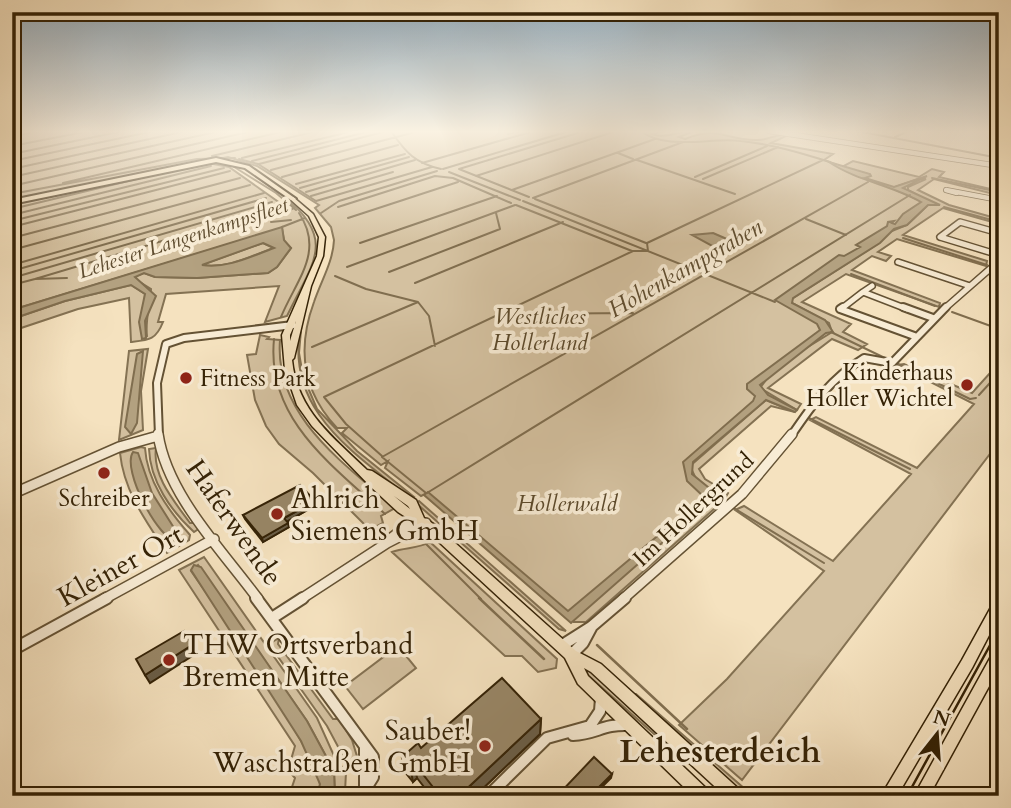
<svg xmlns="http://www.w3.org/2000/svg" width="1011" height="808" font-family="Cardo,serif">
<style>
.green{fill:#d4c1a0;stroke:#847253;stroke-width:2;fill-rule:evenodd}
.water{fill:#b3a180;stroke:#806e4f;stroke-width:2;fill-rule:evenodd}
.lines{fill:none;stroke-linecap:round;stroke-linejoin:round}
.stream-far1{stroke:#806e4f;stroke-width:2}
.stream{stroke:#806e4f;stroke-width:2.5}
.minor-far4-casing{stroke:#645234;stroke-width:6}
.minor-far3-casing{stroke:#645234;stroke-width:8}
.minor-far2-casing{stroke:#645234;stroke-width:10}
.minor-far1-casing{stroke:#645234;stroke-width:12}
.minor-casing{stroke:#645234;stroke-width:14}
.major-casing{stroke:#342206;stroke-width:3}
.highway-casing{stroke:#342206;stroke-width:4}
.minor-far4{stroke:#f8ecd5;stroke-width:4.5}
.minor-far3{stroke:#f8ecd5;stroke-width:5}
.minor-far2{stroke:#f8ecd5;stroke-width:6}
.minor-far1{stroke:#f8ecd5;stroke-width:9}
.minor{stroke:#f8ecd5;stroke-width:10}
.major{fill:#f5e2bf;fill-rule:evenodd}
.highway{fill:#f5e2bf;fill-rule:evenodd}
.tram{stroke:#342206;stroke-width:2.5}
.wall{fill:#837358;stroke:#342206;stroke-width:2}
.shaded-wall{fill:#6a5e47;stroke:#342206;stroke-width:2}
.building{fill:#988666;stroke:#342206;stroke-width:2}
.poi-dot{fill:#8f2418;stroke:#f8ecd5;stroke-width:2.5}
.labels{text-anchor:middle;stroke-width:7;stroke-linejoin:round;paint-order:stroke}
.far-water-label{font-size:21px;font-style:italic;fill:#604e31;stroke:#f8ecd5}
.park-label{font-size:23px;font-style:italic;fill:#5c4a2c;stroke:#f8ecd5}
.poi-label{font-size:23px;fill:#342206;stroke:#f8ecd5;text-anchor:end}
.street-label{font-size:23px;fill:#342206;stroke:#f8ecd5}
.water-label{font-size:24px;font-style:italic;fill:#604e31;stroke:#f8ecd5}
.near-poi-label{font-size:28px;fill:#342206;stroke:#f8ecd5;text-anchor:start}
.near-street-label{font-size:28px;fill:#342206;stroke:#f8ecd5}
.near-quarter-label{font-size:32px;font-weight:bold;fill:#342206;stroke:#f8ecd5}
</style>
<rect width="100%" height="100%" fill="#f5e2bf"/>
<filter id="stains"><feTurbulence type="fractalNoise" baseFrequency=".00286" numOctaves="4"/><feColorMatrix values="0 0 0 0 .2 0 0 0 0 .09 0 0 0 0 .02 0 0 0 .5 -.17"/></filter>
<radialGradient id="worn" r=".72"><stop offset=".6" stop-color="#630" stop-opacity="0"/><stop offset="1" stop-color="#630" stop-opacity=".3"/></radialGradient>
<!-- green -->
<path class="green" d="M12,131H665L652,134C664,139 679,131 694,131L679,137L685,139C720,125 724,140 756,140C768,141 775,133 788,135L771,143L833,154L824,160L842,167L853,161L919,177L932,169L944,172L939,177L999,191L990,193L934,179L918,190L949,205L999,219V224L943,208L903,235L987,261L986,266L897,239L878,252L891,256L886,261L872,256L852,270L940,303L939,307L846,274L802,302L851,324L843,332L867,344L858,350L832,339L768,388L801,404L797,410L760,388L772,372L755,384L762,396L687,463C687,480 698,487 711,497L568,617L425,494L421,496L385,468L388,461L381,465L342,433L347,428H337C302,391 297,348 314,302C321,281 333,262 334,240L331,227L315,208L319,205L257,166L228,157L12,200ZM918,179H926L908,187V190L936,205H928L907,225L887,233L879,243L792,299V303L829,323L832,332L790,358L827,331L822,320L780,301L928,204L892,188Z
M208,163L229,167L290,210L294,208L284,198H286C338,241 311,265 287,316L265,322L279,286L166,294L158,322H163C156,340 149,340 131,342L129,298L78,309L12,331V319L65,301L131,285L145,294L142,338L147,336C145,320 150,305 151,289L135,279L136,276L144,273L155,277L197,278L268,273L277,267L291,248L284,241L282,228L12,310V204Z
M263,243L274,248C250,256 228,269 201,265Z
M302,319L299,353L303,376L317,409L357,451L414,497L411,499C351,450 281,408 302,319Z
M260,335L269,337L267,339L280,340C274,416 344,463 395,508L381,516L383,523L370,530L313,473L279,444L266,426L255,400L247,355L256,354Z
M148,349L141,391L143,430L119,440L129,351Z
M999,363V442L742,780L679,725L727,679L824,571L735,510L744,506L833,561L911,474L810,420L816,417L917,468L974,404L897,365L904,364L972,393Z
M766,400L795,412L771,406L699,469L705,479L728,493L724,500L697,481L690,466Z
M141,447L145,448C147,481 168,510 190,535L189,540L167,553C146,521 124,492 120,453Z
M156,448C152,476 174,501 190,523H196L200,528L194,532C171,511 150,481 149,449Z
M712,499L722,502L586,622H574V618Z
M419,501L566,631L559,629L416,503Z
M430,542L557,659L556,668L538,672L522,656H505L392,552C405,547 418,549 430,542Z
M204,557L317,718L335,758L346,772L345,792L342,796H335L334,771L307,721L198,565L191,571C213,602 320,758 320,785C320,789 318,792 317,796H289L295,778L288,770L295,746L179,570Z
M279,638L278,644L333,719H339L352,740L360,766L350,769L327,726L269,644Z
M398,646L416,668L363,709L345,686Z
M585,666L681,754V758L581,669Z
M635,694H636L753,796H745Z"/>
<!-- water -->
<path class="water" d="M829,162L870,174L871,176L865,178L894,187L927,176L903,188L940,205H928L907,225L894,229L880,243L793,298L792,303L825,320L833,332L826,333L760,385L768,395L797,410L795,412L766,400L693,462L692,474L724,500L712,499L571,623L424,495L428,492L568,611L704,497L687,481L683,462L753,401L755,396L747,389V384L820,330L817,324L775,300L839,255L844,256L860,247L856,245L887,226L888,222L894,221L892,223L895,224L903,214L921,202C892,185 857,181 829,162Z
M282,227L284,240L291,248L277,267L268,273L197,278L155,277L144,273L135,277L156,296L145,321L146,338L142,339L139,322L145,294L131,285L65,301L12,319V310ZM263,243L274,248C252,256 227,269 202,265Z
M713,233L743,246L725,253L692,235Z
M143,351L137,423L131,434L125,427L137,354Z
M133,452L138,453L152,493L181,539L179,543C159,542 121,469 133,452Z
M194,565L201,567L307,721L334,771L335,796H317L320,784L301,741L191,570Z"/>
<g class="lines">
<!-- stream-far1 -->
<path class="stream-far1" d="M391,131C406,153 415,163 441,169
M641,131C666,151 711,137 741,141C771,144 801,153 830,162
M857,131L999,158
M502,132L507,131
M508,134L518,131
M12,136L41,131
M895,137L908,131
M12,146L89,131
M618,153L633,159
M12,154L123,131
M212,156L317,131
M242,158L353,131
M239,159L258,164L316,201L432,167
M637,160L735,194
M12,161L154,131
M252,161L370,131
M422,163L534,131
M206,164L222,163
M259,164L387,131
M231,165L276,193L296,210
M12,169L186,131
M443,169L569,131
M271,170L419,131
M449,172L520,200
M476,176L616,131
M12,177L220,131
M282,177L398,145
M695,177L767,146
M932,178L999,192
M703,179L778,147
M63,183L285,131
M296,184L405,154
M12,186L252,131
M300,188L409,157
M512,190L655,139
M306,192L415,160
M12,194L197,159L235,158
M311,196L393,172
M529,197L459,169L584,131
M533,198L683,142
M535,199L646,243
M523,201L775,302
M516,205L632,251
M338,207L435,176L453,178L511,203
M944,207L999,222
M12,209L170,171
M321,213L339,201L437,171
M12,215L211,166
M348,218L458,182
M806,219L846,235
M12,221L224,168
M271,222L291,220
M12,227L230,171
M282,227L305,218
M12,238L240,178
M903,238L987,265
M360,243L497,196
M12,250L250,185
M12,265L264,193
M347,267L515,205
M996,268L999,269
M12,271L266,198
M389,272L500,229L496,213
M851,274L935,306
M335,276L366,289L418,302L429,316L435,346
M12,278L272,202
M35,279L279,206
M415,283L563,222
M12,285L35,279L67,278
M952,312L999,329
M506,314L633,313
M281,317C296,280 325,252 299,213
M831,332L889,360
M274,339C266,419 332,465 385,514
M312,347L418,302
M894,362L970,399L976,398
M979,395L999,373
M807,417L910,469
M382,456L346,424L324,397L633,251H648L647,243L823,160
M426,493L382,457L868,182
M427,493L910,195
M732,507L824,563
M426,544L481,599"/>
<!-- stream -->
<path class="stream" d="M479,598L544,659
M597,645L687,729"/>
<defs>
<path id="minor-far4" d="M769,131L999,166
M957,193L946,190L999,200"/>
<path id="minor-far3" d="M940,237L960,222L999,233
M940,237L999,255
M898,262L970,286
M863,292L872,286
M841,309L863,292L907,309
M944,309L999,261"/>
<path id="minor-far2" d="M843,307L840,309L917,337
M903,307L933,318
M159,436L157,383L166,344L184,338L293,325
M791,436C812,405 831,378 864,358L892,363L946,307"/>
<path id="minor-far1" d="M158,434C167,495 222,550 258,599
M12,494L119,447L158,436
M389,540L418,517
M104,599L214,539
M301,599L387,543L426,523
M623,599L742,494L792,434"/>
<path id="minor" d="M256,598L373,757V777L361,796
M272,618L303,598
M561,646L591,627L625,598
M12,650L107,598
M571,655L583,643L591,628
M573,735C596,734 603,724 628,725
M365,748V788
M365,790L374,796
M488,796L547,738L590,726L600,711L601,698"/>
<path id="major" d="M293,197L313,214L325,237L323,256L311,286L294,358L292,360C297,411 333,437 367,470L372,471L416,500L424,518L435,525L576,651L601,664L741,791L743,796H725L591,672L584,668L588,676L709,791L711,796H693L578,684L565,658L427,531L398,512L372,488L312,426L297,405L285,370L282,335L317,256L319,237L309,216L290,199ZM296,321L290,341V335ZM394,496L408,506L410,509Z
M999,599V616L972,668L897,796H881L962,660L995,600Z
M999,649V668L929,796H914L994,651Z"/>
<path id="highway" d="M216,158L249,166L296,199L291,200L245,168L216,162L12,204V200Z"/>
</defs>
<!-- minor-far4 casing -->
<use href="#minor-far4" class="minor-far4-casing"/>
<!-- minor-far3 casing -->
<use href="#minor-far3" class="minor-far3-casing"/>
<!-- minor-far2 casing -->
<use href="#minor-far2" class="minor-far2-casing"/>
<!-- minor-far1 casing -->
<use href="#minor-far1" class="minor-far1-casing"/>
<!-- minor casing -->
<use href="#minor" class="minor-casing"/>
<!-- major casing -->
<use href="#major" class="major-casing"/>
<!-- highway casing -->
<use href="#highway" class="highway-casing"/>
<!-- minor-far4 -->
<use href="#minor-far4" class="minor-far4"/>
<!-- minor-far3 -->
<use href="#minor-far3" class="minor-far3"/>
<!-- minor-far2 -->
<use href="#minor-far2" class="minor-far2"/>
<!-- minor-far1 -->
<use href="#minor-far1" class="minor-far1"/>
<!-- minor -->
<use href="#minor" class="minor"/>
<!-- major -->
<use href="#major" class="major"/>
<!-- highway -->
<use href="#highway" class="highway"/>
<!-- tram -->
<path class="tram" d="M907,796L999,629"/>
</g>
<!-- wall -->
<path class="wall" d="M315,501L316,505L287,522L289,527L263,542L245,519L243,515Z
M541,719L540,734L475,796H431L417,778L413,782L405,772L402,757L421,748Z"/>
<!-- shaded-wall -->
<path class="shaded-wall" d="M315,501L316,505L286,522L284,518Z
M288,523L289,527L263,542L262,538Z
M192,645L197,653L150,683L145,675Z
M541,719L540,734L475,796H459Z
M414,763L417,778L413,782L410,767Z
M612,774L611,778L593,796H590Z"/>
<!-- building -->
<path class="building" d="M300,485L315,501L284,518L288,523L262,538L243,515Z
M184,631L192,645L145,675L136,659Z
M502,678L541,719L459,796H440L414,763L410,767L402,757L418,743L421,748Z
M594,757L612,774L590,796H557Z"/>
<!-- sky -->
<linearGradient id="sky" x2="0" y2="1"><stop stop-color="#93acbe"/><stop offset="0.54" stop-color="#faf2e2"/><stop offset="1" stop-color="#faf2e2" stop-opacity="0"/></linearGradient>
<rect width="1011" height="244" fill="url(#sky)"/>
<!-- markers -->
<g class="poi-dot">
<circle cx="186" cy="378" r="7"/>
<circle cx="967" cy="385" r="7"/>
<circle cx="104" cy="473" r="7"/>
<circle cx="277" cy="514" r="7"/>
<circle cx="169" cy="660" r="7"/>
<circle cx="485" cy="746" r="7"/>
</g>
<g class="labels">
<!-- far-water labels -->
<g class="far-water-label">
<text transform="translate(183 238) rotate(-18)" y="7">Lehester Langenkampsfleet</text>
</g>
<!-- park labels -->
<g class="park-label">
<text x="540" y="324">Westliches<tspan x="540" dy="26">Hollerland</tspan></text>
<text x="567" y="511">Hollerwald</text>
</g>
<!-- poi labels -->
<g class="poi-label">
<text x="953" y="380">Kinderhaus<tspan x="953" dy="26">Holler Wichtel</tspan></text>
<text x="200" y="386" text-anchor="start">Fitness Park</text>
<text x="104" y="506" text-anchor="middle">Schreiber</text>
</g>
<!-- street labels -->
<g class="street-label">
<text transform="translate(693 509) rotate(-43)" y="8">Im Hollergrund</text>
</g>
<!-- water labels -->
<g class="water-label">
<text transform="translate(685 268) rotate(-30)" y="8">Hohenkampgraben</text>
</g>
<!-- near-poi labels -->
<g class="near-poi-label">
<text x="291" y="508">Ahlrich<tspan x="291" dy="32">Siemens GmbH</tspan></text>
<text x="183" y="654">THW Ortsverband<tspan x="183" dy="32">Bremen Mitte</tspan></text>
<text x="471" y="740" text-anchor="end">Sauber!<tspan x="471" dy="32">Waschstraßen GmbH</tspan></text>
</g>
<!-- near-street labels -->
<g class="near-street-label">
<text transform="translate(235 522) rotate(55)" y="10">Haferwende</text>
<text transform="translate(120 565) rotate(-29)" y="10">Kleiner Ort</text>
</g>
<!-- near-quarter labels -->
<g class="near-quarter-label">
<text x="720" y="762">Lehesterdeich</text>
</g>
</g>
<!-- margin -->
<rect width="1011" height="808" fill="none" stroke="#f5e2bf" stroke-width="42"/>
<rect x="14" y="14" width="983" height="780" fill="none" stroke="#342206" stroke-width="3.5"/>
<rect x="21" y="21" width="969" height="766" fill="none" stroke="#342206" stroke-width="2"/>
<!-- north arrow -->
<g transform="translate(937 734) rotate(17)" stroke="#f8ecd5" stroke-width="5" paint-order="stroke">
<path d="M0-5L12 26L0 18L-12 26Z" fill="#342206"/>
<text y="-10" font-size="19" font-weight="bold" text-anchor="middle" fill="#342206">N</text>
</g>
<rect width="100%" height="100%" filter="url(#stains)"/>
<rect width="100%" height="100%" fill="url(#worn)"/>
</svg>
